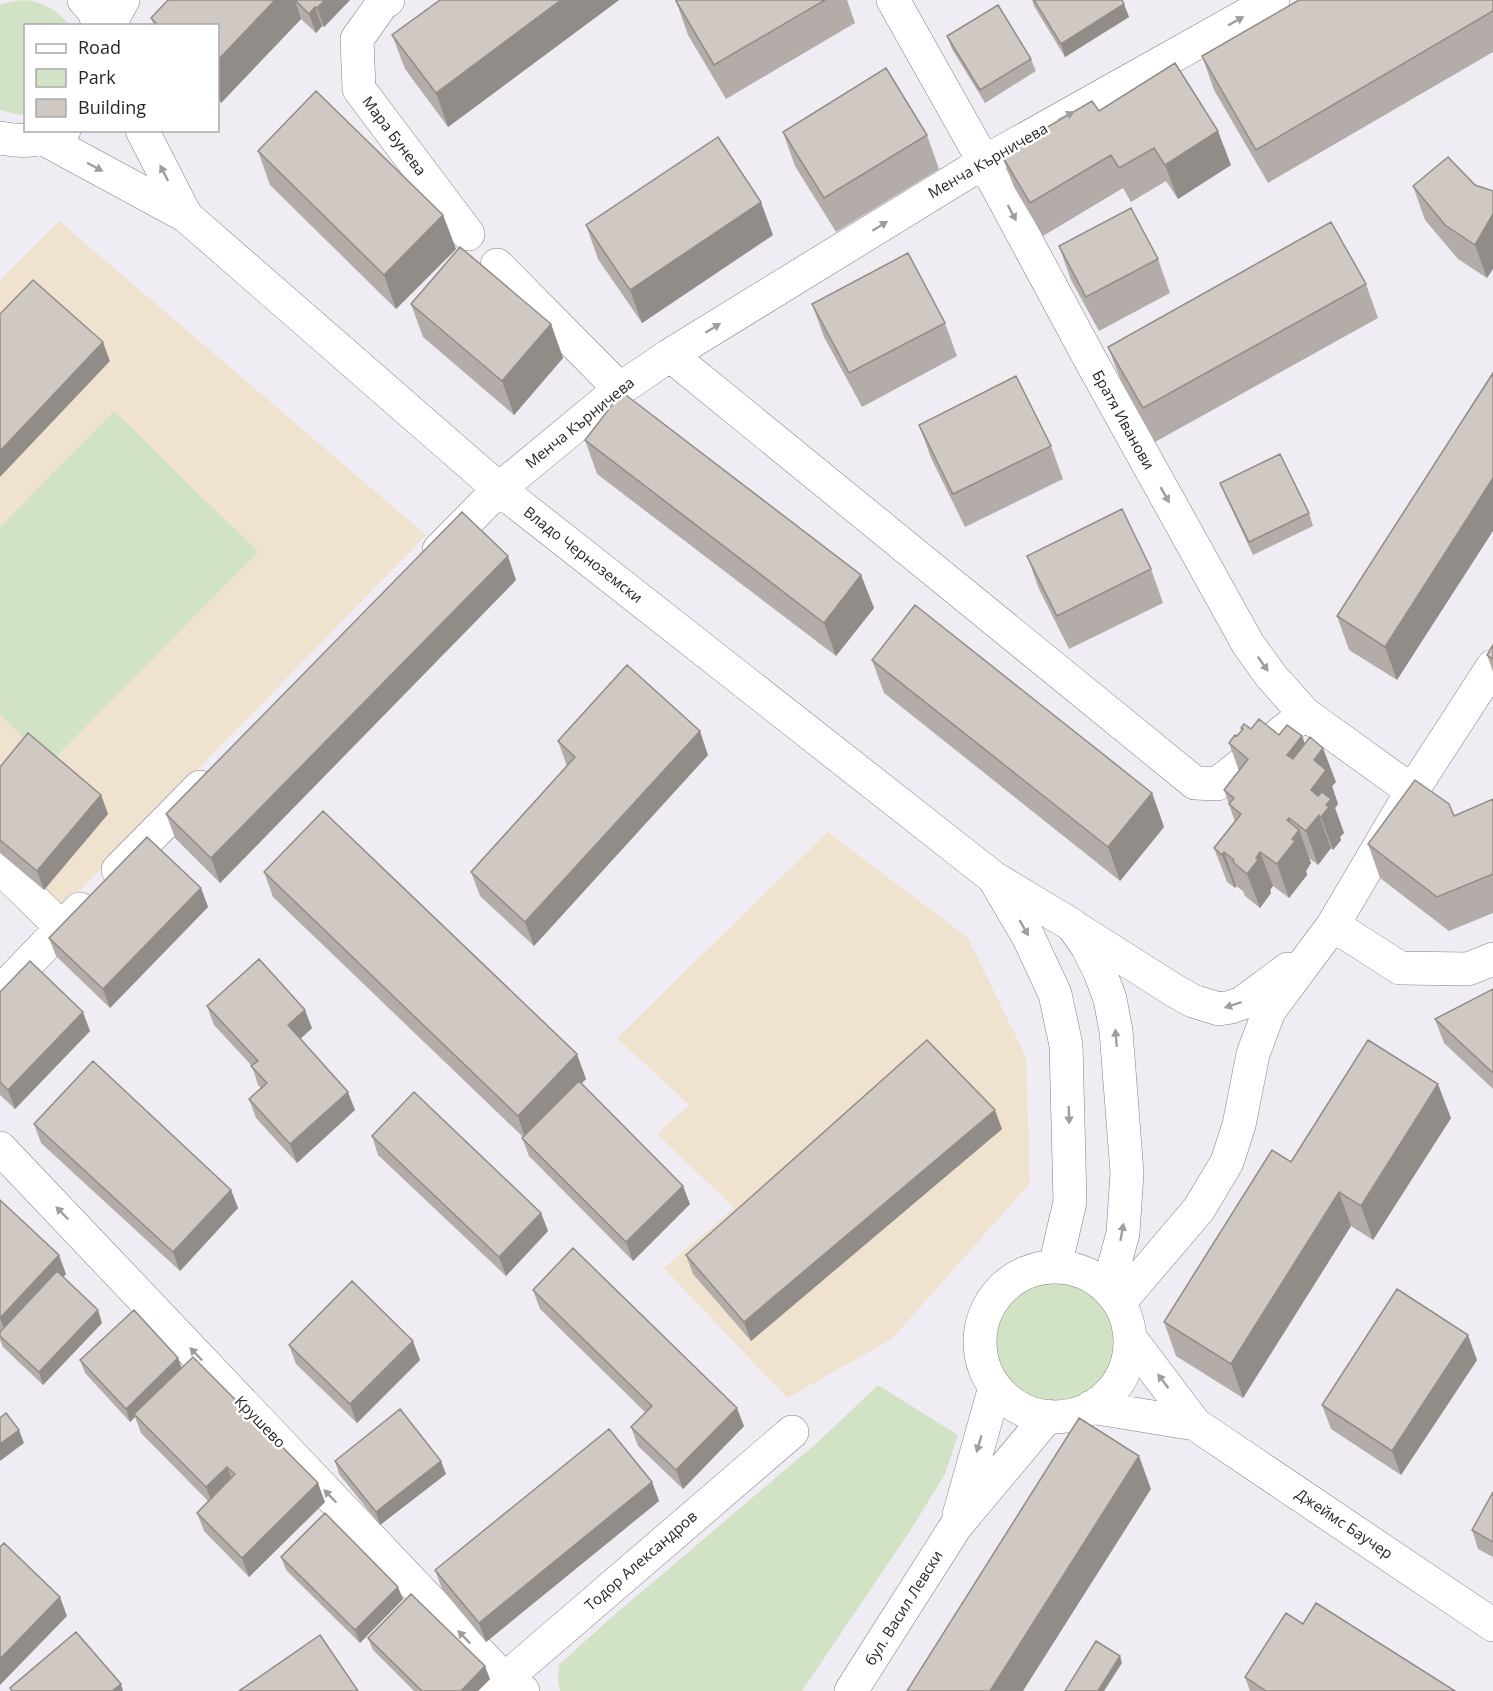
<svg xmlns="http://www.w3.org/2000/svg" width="1493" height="1691" font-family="'Open Sans',sans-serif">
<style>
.industrial{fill:#efe2ce}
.green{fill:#d2e2c5}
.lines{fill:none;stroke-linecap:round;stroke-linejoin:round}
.minor-casing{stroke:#848187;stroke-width:34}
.minor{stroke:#fff;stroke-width:33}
.wall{fill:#b3aca8}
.shaded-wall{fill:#928c88}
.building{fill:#d0c8c3;stroke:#928c88;stroke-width:1.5}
.oneway{fill:#9f9e9f}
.labels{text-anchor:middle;stroke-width:5;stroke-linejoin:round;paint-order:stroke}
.street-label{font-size:15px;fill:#29272a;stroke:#fff}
</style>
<rect width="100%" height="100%" fill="#efecf3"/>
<!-- industrial -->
<path class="industrial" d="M59,221L426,535L57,914L0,858V281Z
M828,832L968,938L1026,1057L1030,1183L892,1339L787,1398L664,1268L734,1208L657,1134L689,1105L617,1038Z"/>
<!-- green -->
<path class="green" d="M22,0C43,1 57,10 70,25L26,26L25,114L20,115L0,110V5L5,3Z
M114,411L258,552L50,763L0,714V527Z
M993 1342a62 62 0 1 1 124 0a62 62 0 1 1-124 0Z
M878,1385L958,1435L945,1474L910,1531L802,1691H560L558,1681L559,1665L606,1622L818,1442Z"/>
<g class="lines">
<defs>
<path id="minor" d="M84,0L93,10L100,26
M388,0L382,4L357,39L359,89L468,234
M893,0L984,162L1091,361L1248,644L1271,676L1305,714L1412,791
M109,26L123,0
M142,130L186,216
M0,138C27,143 39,141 64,130
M44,139L186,216L499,489L994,878L1072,925L1087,946L1100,972L1110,999L1116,1031L1127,1173L1123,1233L1108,1289
M497,265L620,389
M670,355L1195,783L1217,784L1305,714
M439,550L499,489L620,389L670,355L984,162L1273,0
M0,867L62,928
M118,870L200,787
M995,880L1028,936L1055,994L1066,1045L1070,1202L1055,1266
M1333,925L1400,968L1468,969L1493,959
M1079,930L1175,991L1193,1001L1219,1009L1231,1007L1242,1003L1288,969
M0,992L80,909
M0,1148L505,1680L523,1691
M980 1342a75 75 0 1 1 150 0a75 75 0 1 1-150 0Z
M1119,1303L1199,1209L1227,1162L1239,1125L1253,1054L1269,1011L1333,925L1412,791L1493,666
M1130,1338L1195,1424L1493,1625
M1091,1407L1195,1424
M959,1515L995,1387
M491,1691L792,1432
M851,1691L956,1526L1048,1416"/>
</defs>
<!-- minor casing -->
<use href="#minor" class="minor-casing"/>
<!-- minor -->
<use href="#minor" class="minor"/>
</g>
<!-- wall -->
<path class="wall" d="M168,0H350L324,27L322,26L316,33L301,19L221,103L218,99V26H154L151,18Z
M440,0H619L448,127L405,69L392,35Z
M677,0H847L855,23L726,99L688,35L676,1Z
M1032,0H1122L1129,17L1065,57L1034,6Z
M1493,0V52L1268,183L1214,90L1202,56Z
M947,36L1031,59L1036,71L985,103L952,49Z
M1099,111L1231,165L1178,199L1166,181L1131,202L1123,188L1043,236L1014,187L1001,154Z
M783,132L927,135L939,169L836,232L795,166Z
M258,151L443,215L456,249L396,309L270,185Z
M1475,185L1487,278L1458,259L1425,220L1413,186Z
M586,225L773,235L642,323L598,259Z
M1059,246L1158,259L1170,293L1099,331L1071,280Z
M1366,284L1378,318L1155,442L1121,381L1108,347Z
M411,304L551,324L563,358L514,415L423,337Z
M812,304L945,323L957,356L862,407L824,337Z
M1493,373L1397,680L1349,650L1337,616Z
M919,425L1051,446L1063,479L965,527L931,458Z
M585,440L861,575L874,608L836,656L597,474Z
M1220,483L1309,513L1313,526L1253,555L1225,495Z
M1027,556L1151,569L1163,603L1069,649L1039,589Z
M516,580L220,883L175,838L166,814Z
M1493,645V672L1487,655Z
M872,660L1152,793L1164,827L1120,881L884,693Z
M1241,728L1279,735L1302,736L1305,744L1336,782L1332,786L1338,804L1335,808L1344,833L1340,837L1341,840L1333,850L1331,848L1318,865L1309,858L1311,863L1306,871L1307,875L1289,898L1273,886L1270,890L1271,893L1260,908L1245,896L1243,891L1236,886L1235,888L1227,882L1214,848L1235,822L1224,790L1239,771L1229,743L1237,736L1242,731Z
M558,741L708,755L534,946L480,896L471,872L567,766Z
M0,767L101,795L108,814L44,890L0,853Z
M1493,799V913L1449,931L1380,878L1368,844L1454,816Z
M264,872L586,1079L581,1083L690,1204L633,1261L529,1156L522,1138L523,1137L273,897Z
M201,888L208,907L110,1008L56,956L49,938Z
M1493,989V1089L1444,1043L1435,1019Z
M0,992L90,1031L15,1109L0,1095Z
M207,1006L312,1028L300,1039L355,1110L297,1163L256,1118L249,1099L261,1088L258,1085L252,1066L214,1025Z
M1451,1118L1373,1240L1351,1226L1243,1398L1176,1356L1164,1322L1291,1162Z
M34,1124L231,1190L238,1208L180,1271L41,1143Z
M1002,1129L751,1341L693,1274L686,1255Z
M372,1136L541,1213L548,1231L506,1276L378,1155Z
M0,1200L66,1274L63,1277L102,1323L43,1385L3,1347L0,1340L1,1332L0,1331Z
M533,1290L744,1426L683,1489L638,1446L631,1427L646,1413L540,1309Z
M289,1345L420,1360L357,1423L296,1364Z
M80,1360L182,1368L325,1502L249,1577L204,1531L197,1513L208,1501L141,1433L135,1417L130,1422L85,1373Z
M1477,1360L1401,1475L1331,1429L1322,1405Z
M335,1461L446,1474L380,1525L339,1474Z
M652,1482L659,1501L486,1642L442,1589L435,1570Z
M1493,1492V1557L1478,1549L1472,1530Z
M281,1557L403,1599L360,1643L286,1570Z
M1303,1624L1455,1691H1250L1245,1677Z
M368,1638L490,1679L478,1691H414L373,1650Z"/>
<!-- shaded-wall -->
<path class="shaded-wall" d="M275,0H295L301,19L221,103L218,92V60Z
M325,0H350L324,27L317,8Z
M561,0H619L448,127L436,93Z
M1124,4L1129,17L1065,57L1061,44Z
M315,7L322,26L316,33L309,14Z
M1218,131L1231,165L1178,199L1165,165Z
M761,202L773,235L642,323L630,290Z
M1493,214V269L1487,278L1475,245Z
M443,215L456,249L396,309L384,275Z
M551,324L563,358L514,415L502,381Z
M103,342L110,361L0,477V451Z
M1493,478V531L1397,680L1385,647Z
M508,556L516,580L220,883L211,858Z
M861,575L874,608L836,656L824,623Z
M700,731L708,755L534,946L525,922Z
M1302,736L1314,770L1300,789L1287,755Z
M1323,748L1336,782L1332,786L1338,804L1335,808L1344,833L1340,837L1341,840L1333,850L1311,790L1314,760Z
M1152,793L1164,827L1120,881L1108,847Z
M101,795L108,814L44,890L37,871Z
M1319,815L1331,848L1318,865L1306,831Z
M1289,818L1295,835L1299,830L1311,863L1306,871L1307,875L1289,898L1277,864L1287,820Z
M1224,852L1236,886L1235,888L1222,855Z
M1260,852L1273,886L1270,890L1271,893L1260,908L1247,874Z
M201,888L208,907L110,1008L103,989Z
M305,1010L312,1028L295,1044L288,1025Z
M83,1012L90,1031L15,1109L8,1090Z
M577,1054L586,1079L526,1140L518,1116Z
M1438,1084L1451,1118L1373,1240L1361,1206Z
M348,1092L355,1110L297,1163L290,1144Z
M995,1110L1002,1129L751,1341L744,1322Z
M683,1186L690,1204L633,1261L626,1242Z
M231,1190L238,1208L180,1271L173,1252Z
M1339,1192L1351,1226L1243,1398L1231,1364Z
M541,1213L548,1231L506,1276L499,1257Z
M59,1255L66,1274L7,1337L0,1318Z
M98,1310L102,1323L43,1385L39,1372Z
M1468,1335L1477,1360L1401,1475L1392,1451Z
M413,1341L420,1360L357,1423L350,1404Z
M178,1358L183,1371L134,1414L135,1417L130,1422L126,1409Z
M737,1408L744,1426L683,1489L676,1470Z
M19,1430L24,1443L0,1461V1444Z
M1139,1456L1151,1489L1023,1691H990Z
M441,1461L446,1474L380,1525L376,1512Z
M227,1467L234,1485L213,1506L206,1487Z
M652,1482L659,1501L486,1642L479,1623Z
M318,1483L325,1502L249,1577L242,1558Z
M398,1587L403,1599L360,1643L355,1630Z
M60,1597L67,1616L0,1685V1659Z
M1120,1656L1122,1663L1104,1691H1098Z
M485,1666L490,1679L478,1691H461Z
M121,1684L123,1691H112Z"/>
<!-- building -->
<path class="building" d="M168,0H275L218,60V26H159L151,18Z
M295,0H325L317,8L315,7L309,14Z
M440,0H561L436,93L392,35Z
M677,0H825L714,65L676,1Z
M1034,0H1122L1124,4L1061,44Z
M1299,0H1493V11L1256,150L1202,56Z
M998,5L1031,59L980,90L947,36Z
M1175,63L1218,131L1165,165L1154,148L1119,168L1111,155L1030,203L1001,154L1092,101L1099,111Z
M886,68L927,135L824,198L783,132Z
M316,91L443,215L384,275L258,151Z
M718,137L761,202L630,290L586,225Z
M1448,157L1475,185L1493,191V214L1475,245L1445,225L1413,186Z
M1131,208L1158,259L1086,297L1059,246Z
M1331,222L1366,284L1143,408L1108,347Z
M460,247L551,324L502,381L411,304Z
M908,253L945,323L849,373L812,304Z
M33,280L103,342L0,451V314Z
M1493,373V478L1385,647L1337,616Z
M1016,376L1051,446L953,494L919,425Z
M622,392L861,575L824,623L585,440Z
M1280,454L1309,513L1249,542L1220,483Z
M1122,509L1151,569L1057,616L1027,556Z
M462,512L508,556L211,858L166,814Z
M915,605L1152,793L1108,847L872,660Z
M1493,645V659L1487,655Z
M627,665L700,731L525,922L471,872L575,757L558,741Z
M1259,719L1279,735L1287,725L1302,736L1287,755L1293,759L1310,737L1323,748L1314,760L1326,770L1311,790L1318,796L1322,792L1331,799L1326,805L1329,807L1321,817L1319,815L1306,831L1289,818L1287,820L1299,830L1292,839L1295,841L1277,864L1260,852L1256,858L1258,860L1247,874L1233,862L1234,860L1224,852L1222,855L1214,848L1241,814L1229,804L1234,798L1224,790L1248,759L1229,743L1235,735L1237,736L1243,729L1241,728L1244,724L1251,729Z
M28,733L101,795L37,871L0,840V767Z
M1415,780L1449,804L1454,816L1493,799V874L1437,897L1368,844Z
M323,811L577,1054L518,1116L264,872Z
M147,837L201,888L103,989L49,938Z
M259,959L305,1010L288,1025L348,1092L290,1144L249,1099L267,1083L251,1066L258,1061L207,1006Z
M30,961L83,1012L8,1090L0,1082V992Z
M1493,989V1073L1435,1019Z
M927,1040L995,1110L744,1322L686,1255Z
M1368,1040L1438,1084L1361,1206L1339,1192L1231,1364L1164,1322L1272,1150L1291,1162Z
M93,1061L231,1190L173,1252L34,1124Z
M579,1081L683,1186L626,1242L522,1138Z
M414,1092L541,1213L499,1257L372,1136Z
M0,1200L59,1255L0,1318Z
M573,1248L737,1408L676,1470L631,1427L652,1406L533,1290Z
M57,1271L98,1310L39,1372L0,1336V1332Z
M352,1281L413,1341L350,1404L289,1345Z
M1397,1289L1468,1335L1392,1451L1322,1405Z
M134,1310L178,1358L126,1409L80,1360Z
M193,1357L318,1483L242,1558L197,1513L235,1474L227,1467L206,1487L134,1414Z
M400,1409L441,1461L376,1512L335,1461Z
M6,1413L19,1430L0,1444V1418Z
M1079,1418L1139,1456L990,1691H907Z
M609,1429L652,1482L479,1623L435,1570Z
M1493,1492V1542L1472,1530Z
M325,1513L398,1587L355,1630L281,1557Z
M4,1543L60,1597L0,1659V1547Z
M411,1594L485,1666L461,1691H422L368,1638Z
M1316,1603L1455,1691H1266L1245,1677L1286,1613L1303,1624Z
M76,1632L121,1684L112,1691H12L10,1688Z
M320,1635L358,1691H239Z
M1096,1641L1120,1656L1098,1691H1065Z"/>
<!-- one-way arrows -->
<defs><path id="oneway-solid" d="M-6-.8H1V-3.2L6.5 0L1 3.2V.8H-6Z" transform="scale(1.5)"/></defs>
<g class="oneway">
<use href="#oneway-solid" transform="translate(1236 21) rotate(-29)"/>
<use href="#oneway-solid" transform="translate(1066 116) rotate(-29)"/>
<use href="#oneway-solid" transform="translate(95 167) rotate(28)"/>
<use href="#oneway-solid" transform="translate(164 173) rotate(-117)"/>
<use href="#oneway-solid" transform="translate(1012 213) rotate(62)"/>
<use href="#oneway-solid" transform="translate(880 226) rotate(-32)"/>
<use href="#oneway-solid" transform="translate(713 328) rotate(-32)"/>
<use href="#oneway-solid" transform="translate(1165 495) rotate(61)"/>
<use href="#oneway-solid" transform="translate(1263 664) rotate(55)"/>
<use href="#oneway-solid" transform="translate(1024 928) rotate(60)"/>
<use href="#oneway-solid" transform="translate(1233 1005) rotate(162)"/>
<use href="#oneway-solid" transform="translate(1116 1038) rotate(-95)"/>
<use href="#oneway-solid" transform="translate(1069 1115) rotate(88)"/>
<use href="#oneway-solid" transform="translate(62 1213) rotate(-134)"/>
<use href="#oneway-solid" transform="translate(1122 1232) rotate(-80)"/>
<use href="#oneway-solid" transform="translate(196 1354) rotate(-134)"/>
<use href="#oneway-solid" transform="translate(1163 1381) rotate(-127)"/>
<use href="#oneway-solid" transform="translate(979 1444) rotate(106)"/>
<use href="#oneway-solid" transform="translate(330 1496) rotate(-134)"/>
<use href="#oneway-solid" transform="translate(464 1637) rotate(-134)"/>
</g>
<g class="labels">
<!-- street labels -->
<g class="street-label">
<text transform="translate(394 136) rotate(53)" y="5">Мара Бунева</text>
<text transform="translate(988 161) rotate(-30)" y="5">Менча Кърничева</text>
<text transform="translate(1123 420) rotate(61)" y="5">Братя Иванови</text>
<text transform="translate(580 423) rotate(-39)" y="5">Менча Кърничева</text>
<text transform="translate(583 555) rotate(38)" y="5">Владо Черноземски</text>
<text transform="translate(260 1422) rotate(46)" y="5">Крушево</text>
<text transform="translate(1344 1524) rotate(34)" y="5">Джеймс Баучер</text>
<text transform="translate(641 1561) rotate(-41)" y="5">Тодор Александров</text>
<text transform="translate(904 1608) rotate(-58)" y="5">бул. Васил Левски</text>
</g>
</g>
<!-- legend -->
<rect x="24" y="24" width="195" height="108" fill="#ffffff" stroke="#a9a9aa" stroke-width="1.5"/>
<rect x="36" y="44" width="30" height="9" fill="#ffffff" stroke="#a9a9aa" stroke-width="1.5"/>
<text x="78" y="54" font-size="18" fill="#29272a">Road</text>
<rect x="36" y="69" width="30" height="18" fill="#d2e2c5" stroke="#a9a9aa" stroke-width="1.5"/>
<text x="78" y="84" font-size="18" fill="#29272a">Park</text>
<rect x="36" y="99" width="30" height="18" fill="#d0c8c3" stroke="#a9a9aa" stroke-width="1.5"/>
<text x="78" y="114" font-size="18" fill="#29272a">Building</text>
</svg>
